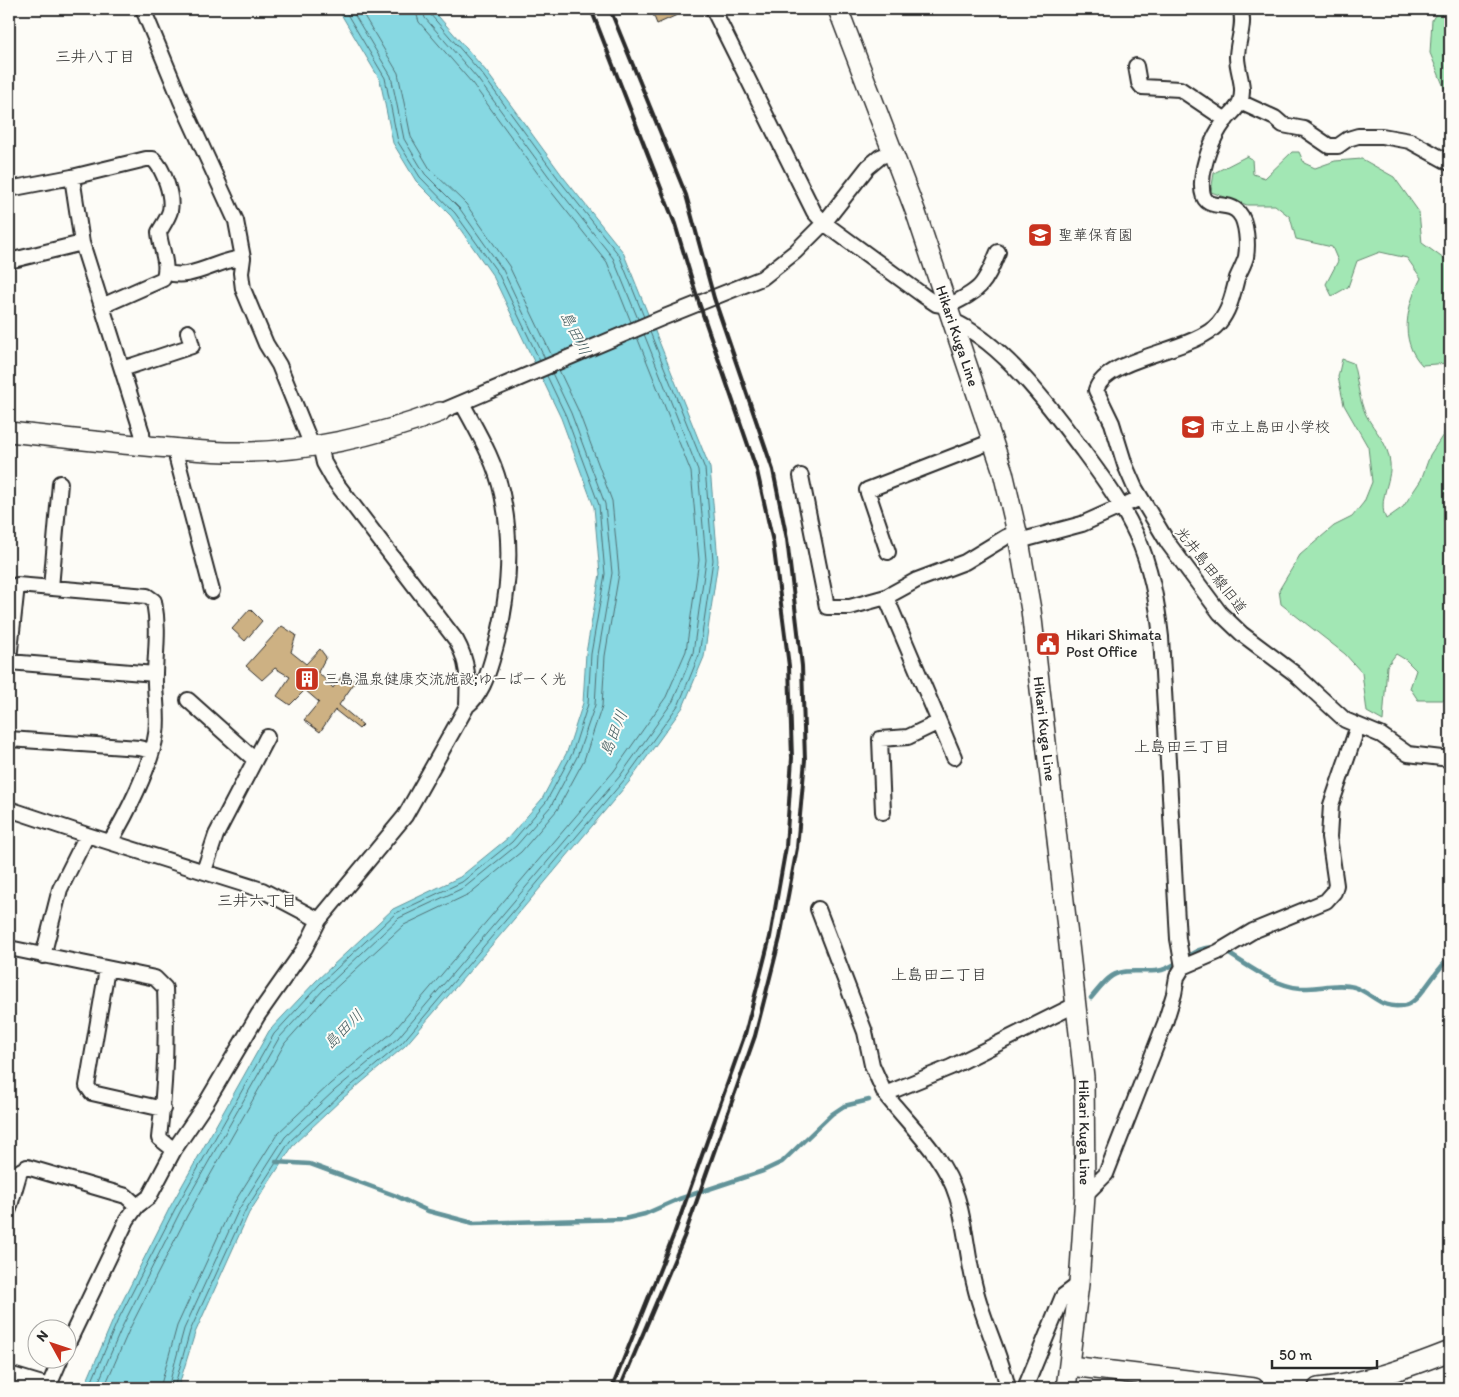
<svg xmlns="http://www.w3.org/2000/svg" width="1459" height="1397" font-family="Itim,'Klee One',sans-serif">
<style>
.green{fill:#a2e7b4;stroke:#668970}
.water{fill:#87d8e2;stroke:#629399}
.lines{fill:none;stroke-linecap:round;stroke-linejoin:round}
.shore{stroke:#507074;stroke-width:1}
.stream{stroke:#629399;stroke-width:4.5}
.building{fill:#cdb183;stroke:#2b2b2b}
.street-casing{stroke:#2b2b2b;stroke-width:18}
.secondary-casing{stroke:#2b2b2b;stroke-width:22}
.street{stroke:#fdfcf7;stroke-width:14}
.secondary{stroke:#fdfcf7;stroke-width:19}
.rail{stroke:#2b2b2b;stroke-width:4}
.labels{text-anchor:middle;stroke-width:4;stroke-linejoin:round;paint-order:stroke}
.poi-label{font-size:15px;fill:#2b2b2b;stroke:#fdfcf7;text-anchor:start}
.street-label{font-size:15px;fill:#2b2b2b;stroke:#fdfcf7}
.neighbourhood-label{font-size:16px;fill:#2b2b2b;stroke:#fdfcf7}
.water-label{font-size:16px;font-style:italic;fill:#475f62;stroke:#fdfcf7}
</style>
<rect width="100%" height="100%" fill="#fdfcf7"/>
<filter id="ink" filterUnits="userSpaceOnUse"><feTurbulence type="fractalNoise" baseFrequency=".02" numOctaves="2"/><feDisplacementMap in="SourceGraphic" scale="10" xChannelSelector="R" yChannelSelector="G"/><feConvolveMatrix kernelMatrix="1 2 1 2 8 2 1 2 1" color-interpolation-filters="sRGB"/></filter>
<g filter="url(#ink)">
<!-- green -->
<path class="green" d="M1439,9H1450V102L1430,53L1432,20Z
M1292,152H1299L1304,163L1315,168L1335,161L1362,159L1394,177L1419,212L1422,243L1444,259L1450,254V363L1422,365C1398,340 1407,305 1421,278L1407,258L1380,252L1357,261L1348,287L1332,296L1326,284L1338,261L1332,247L1296,239L1290,217L1275,205H1247L1211,192L1214,173L1247,156L1252,159L1253,174L1265,178Z
M1342,359L1353,363C1358,380 1358,398 1366,415C1375,432 1388,442 1390,463C1392,482 1377,500 1386,519L1403,507L1421,480L1430,455L1450,424V700H1418L1410,688L1416,670L1406,660L1396,654L1387,666L1383,721L1367,712L1362,673L1345,654L1281,604L1279,590L1300,555L1334,526L1352,517L1364,502L1372,482L1368,447L1344,405L1338,377Z"/>
<!-- water -->
<path class="water" d="M338,9H432L486,71L564,178L623,252L710,468L718,561L704,657L683,707L629,782L509,925L405,1046L343,1098L294,1144L249,1213L195,1333L178,1388H84L113,1320L170,1207L269,1031L316,981L393,909L460,877L508,838L542,799L567,752L583,703L586,653L600,574L594,507L561,418L493,276L451,216L416,181L393,143L380,80Z"/>
<g class="lines">
<!-- shore -->
<path class="shore" d="M344,9L385,78L398,142L420,177L455,213L498,273L540,361
M351,9L391,76L404,139L425,174L460,209L503,270L545,359
M360,9L398,73L411,137L430,169L466,204L509,266L552,356
M415,9L419,22L472,83L549,189L607,262L631,322
M422,9L425,18L477,78L555,185L613,258L638,319
M428,9L430,14L482,74L560,181L619,255L644,317
M89,1388L117,1322L175,1209L274,1034L320,984L396,913L462,882L512,842L546,802L572,754L588,704L591,654L605,574L599,505L566,416L547,376
M96,1388L123,1325L180,1212L279,1038L324,989L399,918L465,887L516,846L551,806L577,757L595,705L598,655L612,573L605,504L571,413L552,373
M104,1388L130,1328L187,1216L285,1043L329,994L404,925L469,894L521,852L557,810L584,760L602,706L605,656L619,573L612,501L578,410L559,370
M160,1388L177,1326L232,1206L278,1133L330,1084L392,1033L614,771L666,697L686,651L699,560L691,472L637,337
M168,1388L184,1329L239,1209L285,1137L335,1090L398,1038L620,776L673,701L693,653L706,560L698,470L644,334
M174,1388L190,1331L245,1211L290,1141L340,1095L402,1043L625,779L679,704L699,655L713,560L705,469L650,332"/>
<!-- stream -->
<path class="stream" d="M1226,952C1249,966 1274,986 1301,988C1318,989 1338,982 1354,987C1374,994 1382,1011 1406,1005C1422,1000 1435,969 1450,958
M1091,998C1097,991 1104,981 1112,976C1126,967 1147,974 1162,970C1180,965 1197,944 1215,948
M276,1162L310,1164L394,1195L428,1211L473,1223L624,1219L645,1214L679,1199L763,1171L782,1162L832,1114L844,1106L869,1100"/>
</g>
<!-- building -->
<path class="building" d="M651,9H674L677,15L657,24Z
M250,609L262,621L245,641L232,629Z
M282,626L296,635L291,652L306,664L320,649L326,657L318,672L333,688L345,672L355,682L339,705L363,725L359,729L335,710L320,732L304,720L319,702L305,690L290,705L277,696L290,677L275,668L262,680L246,666Z"/>
<g class="lines">
<defs>
<path id="street" d="M143,9L181,101L236,221L243,258L241,273L243,289L266,344L279,365L312,446
M713,9L814,212L824,223L924,296L936,304L948,306C981,290 984,286 998,252
M1240,9C1246,23 1237,42 1237,57C1237,71 1246,88 1240,102C1237,110 1229,115 1224,122C1212,138 1203,163 1202,182C1200,217 1227,197 1239,213C1247,222 1248,245 1246,257C1244,264 1240,271 1237,278C1233,293 1230,310 1219,323C1195,352 1107,356 1096,390L1112,423L1125,465L1135,488L1168,543L1220,613L1242,634L1294,673L1345,720L1381,735L1408,754L1450,759
M1136,66L1139,83L1142,87L1180,89L1226,120
M1240,102L1275,118L1283,125L1304,129L1329,146H1338L1348,139L1358,136H1382L1410,141L1450,163
M72,177L146,159H153C164,169 173,196 170,211C168,218 163,225 159,232C160,248 170,265 163,279L102,306
M9,189L72,177L82,243L142,433L143,446
M9,261L82,243
M166,272C190,282 218,259 243,258
M953,321C1003,343 1051,408 1083,451C1103,478 1122,504 1136,534C1151,567 1157,601 1161,637L1178,939L1183,967
M122,369L192,346L188,332
M440,412L662,318L762,278L795,252L824,223L868,167L880,157L892,152
M320,445L324,463L333,479L456,640C469,663 468,680 467,706
M177,449V459L212,591
M801,476L827,607H850L886,597L917,580L965,562L1006,537L1018,532
M1019,541L1082,524L1140,498
M888,552L867,490L993,441
M51,588L60,483
M886,597L954,757
M9,659L17,585L147,596L154,601C159,629 156,645 155,673C154,693 159,714 156,734C152,764 126,816 110,842
M9,662L155,674
M188,700L255,760
M9,739L139,748L152,751
M9,809L87,835
M883,812L880,739L908,737L939,722
M204,871L216,835L267,737
M818,909L865,1032L872,1065L885,1094L951,1067L1077,1004
M9,948L155,978L165,988C167,1038 165,1088 159,1138L174,1150
M43,956L60,889L87,835L262,890L319,920
M107,969L87,1086L92,1093L163,1109
M885,1094C910,1126 945,1157 957,1197C966,1226 967,1257 975,1287C983,1321 1000,1353 1008,1388
M1085,1195L1106,1174L1165,1023L1174,994L1177,977L1183,967L1218,952L1253,931L1326,901L1334,892L1336,885L1329,837L1331,805L1358,726
M9,1209L20,1171L27,1167L126,1196L137,1206
M68,1343L127,1220L137,1206L149,1197L174,1150L206,1103L258,1015L305,948L319,920L405,816L467,706C481,695 487,677 492,660C508,606 514,549 502,494C495,460 478,433 462,403
M9,1374L49,1386
M48,1388L60,1360
M1025,1388L1063,1296L1079,1284"/>
<g id="secondary">
<path id="s1" d="M838,9L916,213L1003,472L1019,541L1031,610L1084,1077L1085,1195L1079,1284L1066,1388"/>
<path d="M9,432C63,438 117,444 171,448C191,450 212,452 232,452C303,453 374,437 440,412"/>
<path d="M1070,1366L1254,1388"/>
<path d="M1318,1388C1365,1383 1407,1368 1450,1351"/>
</g>
</defs>
<!-- street casing -->
<use href="#street" class="street-casing"/>
<!-- secondary casing -->
<use href="#secondary" class="secondary-casing"/>
<!-- street -->
<use href="#street" class="street"/>
<!-- secondary -->
<use href="#secondary" class="secondary"/>
<!-- rail -->
<path class="rail" d="M591,9L675,224L699,303L757,471L773,542L789,666L792,758L786,847L770,937L745,1034L674,1234L612,1388
M610,9L686,195L714,298L773,470L787,539L802,666L805,760L797,848L780,938L755,1036L684,1237L620,1388"/>
</g>
</g>
<!-- icons -->
<defs>
<symbol id="school-square" viewBox="-11 -11 22 22"><rect x="-9" y="-9" width="18" height="18" rx="4" fill="#c8321e" stroke="#fdfcf7"/><path d="M0-5L7-2L0 1L-7-2ZM-4 1L0 2.5L4 1V4Q0 6-4 4Z" fill="#fff"/></symbol>
<symbol id="civic-square" viewBox="-11 -11 22 22"><rect x="-9" y="-9" width="18" height="18" rx="4" fill="#c8321e" stroke="#fdfcf7"/><path d="M-.6-6.5H3V-4.5H.6V-3L4-1V1h2V6H-6V1h2V-1L-.6-3ZM-1.2 2.5V6h2.4V2.5Z" fill="#fff"/></symbol>
<symbol id="building-square" viewBox="-11 -11 22 22"><rect x="-9" y="-9" width="18" height="18" rx="4" fill="#c8321e" stroke="#fdfcf7"/><path d="M-4-6H4V6H1V3H-1V6H-4ZM-2.5-4.3h1.7v1.8h-1.7ZM.8-4.3h1.7v1.8H.8ZM-2.5-1h1.7V.8h-1.7ZM.8-1h1.7V.8H.8Z" fill="#fff"/></symbol>
</defs>
<g fill-rule="evenodd">
<use href="#school-square" x="1026" y="221" width="28" height="28"/>
<use href="#school-square" x="1179" y="413" width="28" height="28"/>
<use href="#civic-square" x="1034" y="630" width="28" height="28"/>
<use href="#building-square" x="293" y="665" width="28" height="28"/>
</g>
<g class="labels">
<!-- poi labels -->
<g class="poi-label">
<text x="1058" y="240">聖華保育園</text>
<text x="1210" y="432">市立上島田小学校</text>
<text x="1066" y="640">Hikari Shimata<tspan x="1066" dy="17">Post Office</tspan></text>
<text x="324" y="684">三島温泉健康交流施設;ゆーぱーく光</text>
</g>
<!-- street labels -->
<g class="street-label">
<text dy="5" stroke="none"><textPath href="#s1" startOffset="348">Hikari Kuga Line</textPath></text>
<text transform="translate(1211 570) rotate(52)" y="5">光井島田線旧道</text>
<text dy="5" stroke="none"><textPath href="#s1" startOffset="752">Hikari Kuga Line</textPath></text>
<text dy="5" stroke="none"><textPath href="#s1" startOffset="1158">Hikari Kuga Line</textPath></text>
</g>
<!-- neighbourhood labels -->
<g class="neighbourhood-label">
<text x="95" y="62">三井八丁目</text>
<text x="1182" y="752">上島田三丁目</text>
<text x="257" y="906">三井六丁目</text>
<text x="939" y="980">上島田二丁目</text>
</g>
<!-- water labels -->
<g class="water-label">
<text transform="translate(576 333) rotate(63)" y="6">島田川</text>
<text transform="translate(613 733) rotate(-68)" y="6">島田川</text>
<text transform="translate(343 1029) rotate(-45)" y="6">島田川</text>
</g>
</g>
<!-- margin -->
<rect width="1459" height="1397" fill="none" stroke="#fdfcf7" stroke-width="30"/>
<rect x="15" y="15" width="1429" height="1367" fill="none" stroke="#2b2b2b" stroke-width="2" filter="url(#ink)"/>
<!-- north arrow -->
<g transform="translate(52 1344) rotate(310)"><circle r="24" fill="#fdfcf7" stroke="#a9a8a5"/>
<path d="M0-4L9 19L0 12L-9 19Z" fill="#c8321e"/>
<text y="-8" font-size="14" font-weight="bold" text-anchor="middle" fill="#2b2b2b">N</text>
</g>
<!-- scale -->
<path d="M1272 1360v8h105v-8" fill="none" stroke="#2b2b2b" stroke-width="2.5"/>
<text x="1279" y="1360" font-size="15" fill="#2b2b2b" stroke="#fdfcf7" stroke-width="4" paint-order="stroke">50 m</text>
</svg>
